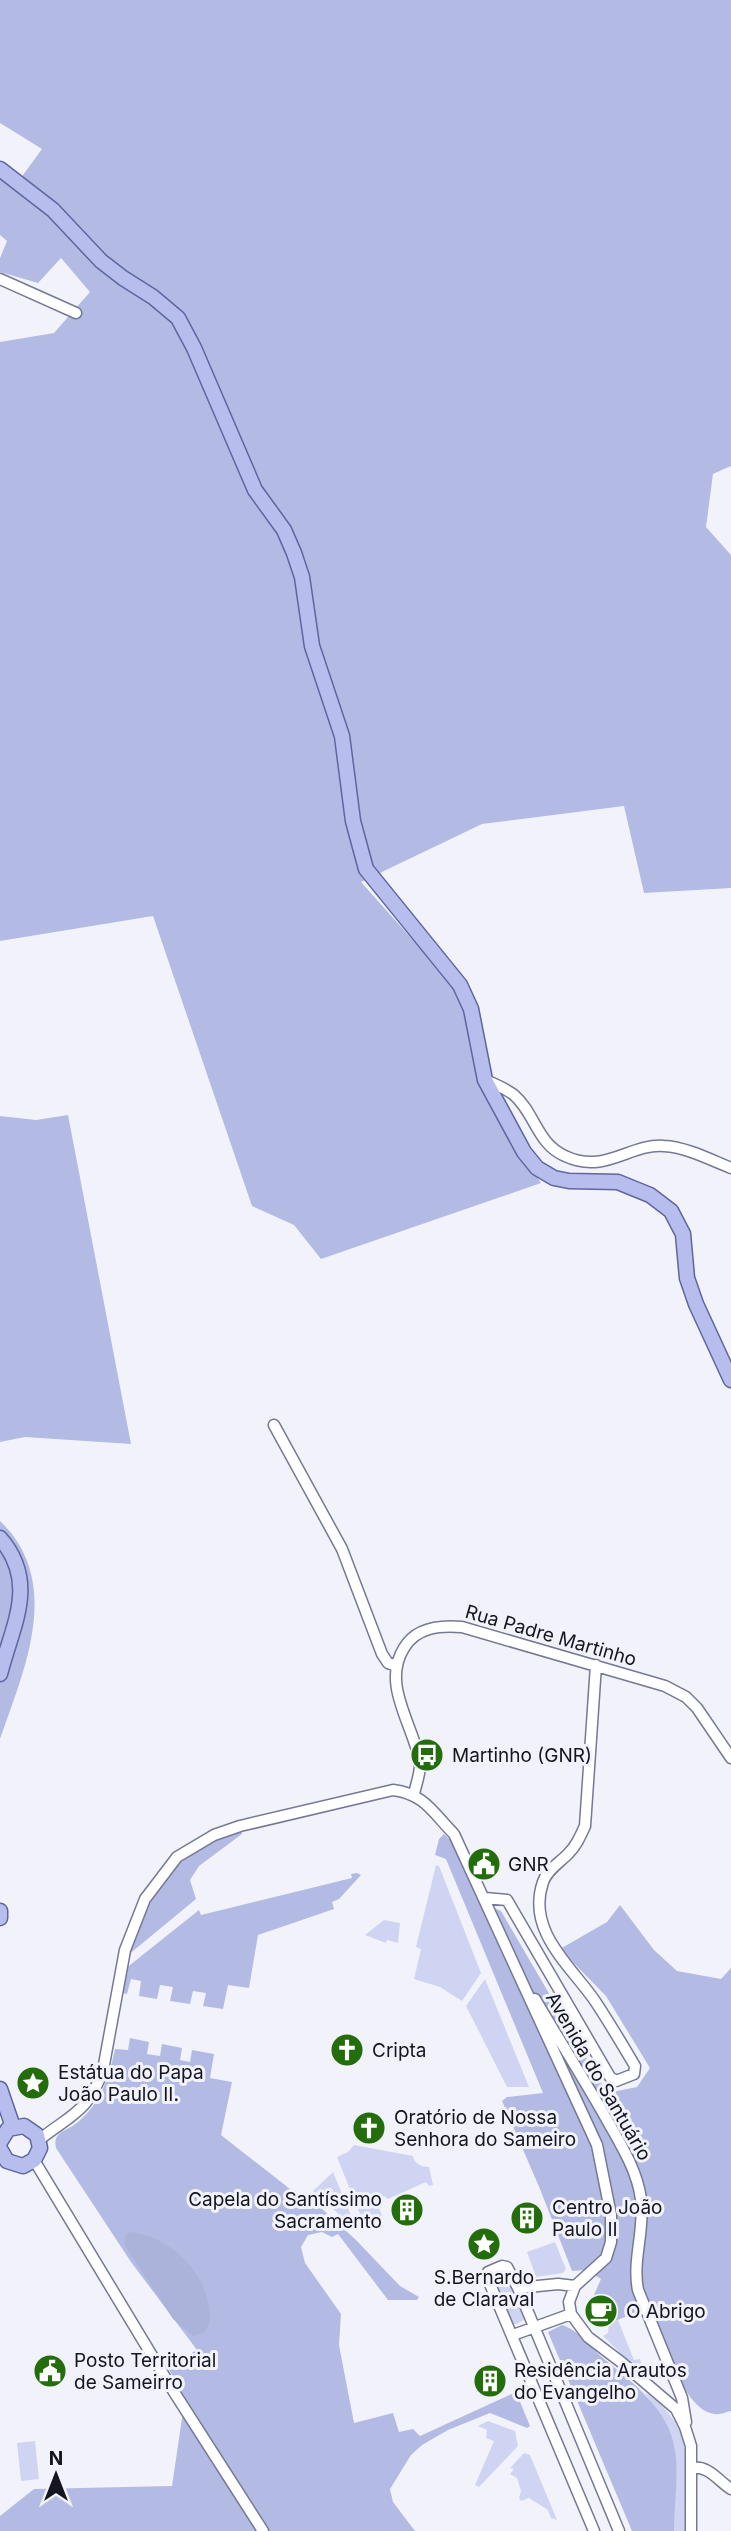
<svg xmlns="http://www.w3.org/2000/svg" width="731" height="2531" font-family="Inter,sans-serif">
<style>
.green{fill:#ced4f2}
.forest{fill:#b3bbe4}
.water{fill:#abb3db}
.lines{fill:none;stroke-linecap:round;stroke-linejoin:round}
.minor-casing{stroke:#747995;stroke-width:13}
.major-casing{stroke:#5e669f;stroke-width:17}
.minor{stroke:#fff;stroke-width:10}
.major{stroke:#b7beee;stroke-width:14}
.labels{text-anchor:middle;stroke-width:6;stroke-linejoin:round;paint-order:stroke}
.street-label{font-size:19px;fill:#131520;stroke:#f2f3fa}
.poi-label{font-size:19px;fill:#131520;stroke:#f2f3fa;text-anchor:start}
</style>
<rect width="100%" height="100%" fill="#f2f3fa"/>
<!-- green -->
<path class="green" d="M436,1865L439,1866L481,1973L462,2001L440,1987L414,1979L421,1949L416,1947Z
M384,1920L400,1923L398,1943L387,1940L386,1943L365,1935Z
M485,1979L529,2087H507L466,2006Z
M354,2145L413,2156C414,2164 422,2167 429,2167L433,2185L429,2186L426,2182L388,2199L384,2196L378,2205L382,2216L364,2224L337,2157L348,2152Z
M333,2172L355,2225L353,2227L313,2191Z
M555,2242L566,2269L563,2273L536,2277L527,2252Z
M503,2274L507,2276L525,2319L517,2324H513L495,2281L496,2277Z
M618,2320L634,2360L640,2359L643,2369L640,2372L603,2336L608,2333L609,2323Z
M644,2392C699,2427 686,2474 685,2531H674L675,2448L659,2413Z
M488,2421L515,2431L518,2446L479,2487L475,2485L494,2441L486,2438L487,2430L478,2426Z
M35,2441L39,2479L21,2481L17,2443Z
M524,2453L530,2455L557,2520L551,2518L548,2510L529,2498L521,2501L519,2498L521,2491L517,2478L510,2474L514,2469L510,2468Z"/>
<!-- forest -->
<path class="forest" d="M0,0H731V466L713,474L706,527L731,555V888L644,893L624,806L482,824L361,882L453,985L466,1015L478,1079L541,1183L321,1259L294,1225L252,1206L153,916L0,941V342L54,333L90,292L61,258L38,283L0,272V258L7,241L0,235V176L15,186L42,149L0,123Z
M68,1115L131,1444L25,1437L0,1442V1116L36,1120Z
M0,1521C64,1582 24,1670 0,1739Z
M242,1831V1834L199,1866L190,1880L196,1899L127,1956C154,1888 168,1855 242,1831Z
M444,1834L453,1843L481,1902L501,1911L607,2093L637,2087L650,2068L606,1996L560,1949L607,1922L620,1905L654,1950L677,1971L721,1979L731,1968V2411C726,2412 720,2415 715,2414C682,2411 662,2334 652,2307L609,2323L605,2296L593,2297L601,2279L587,2270L572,2271L540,2189L502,2101L507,2097L543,2093L446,1859L435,1855L439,1839Z
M357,1873L361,1875L339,1899L332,1902L334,1909L258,1935L249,1988L228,1985L223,2009L203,2006L206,1993L193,1991L190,2004L170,2001L173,1987L160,1985L157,1999L139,1996L141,1981L131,1979L127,1994L122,1993L125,1969L199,1910L201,1915L352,1878L351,1874Z
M130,2038L149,2042L147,2054L160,2056L162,2044L182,2048L180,2060L190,2062L192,2050L214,2054L210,2078L232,2082L221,2135L304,2200L309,2197L356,2240L400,2286L419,2297L417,2300H388L338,2234L332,2237L322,2232L308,2235L301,2247L305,2263L341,2314L339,2345L354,2423L393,2413L399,2432L413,2429L420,2436L516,2392L530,2426L527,2428L490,2413L448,2430L422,2445L411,2455L390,2489L393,2502L415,2531H0V2516L34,2489L172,2486L185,2398L167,2366L197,2350L131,2262L56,2148C52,2131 68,2131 78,2122C101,2103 109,2077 115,2049L128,2050Z
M562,2325C579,2330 590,2347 603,2358C632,2382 669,2409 675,2450C679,2476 674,2505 674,2531H632L548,2332Z"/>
<!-- water -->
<path class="water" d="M132,2232C148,2234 169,2244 181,2256C187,2262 194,2269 198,2277C207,2292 222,2334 193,2336L173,2319L124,2244L126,2234Z"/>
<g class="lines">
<defs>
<path id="minor" d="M0,279L76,313
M485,1080C495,1084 505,1088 514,1095C535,1113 537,1144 565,1156C605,1175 630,1143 664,1146C686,1147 711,1160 731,1168
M274,1425L342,1549L382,1654L388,1663L397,1666
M414,1794C416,1784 421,1772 420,1762C420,1756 416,1748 414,1741C404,1711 385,1678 404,1648C416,1627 440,1625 462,1627L665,1686L686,1697L697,1708L731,1758
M485,1898L507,1900L610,2077L616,2081L634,2074L635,2066C622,2044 609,2022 595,2001C571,1966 526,1931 543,1882C547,1870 559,1863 568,1854C576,1846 580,1837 585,1826L596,1665
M535,1999C559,2040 584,2079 607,2120C621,2145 637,2170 641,2199C645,2230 632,2260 638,2290L682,2398L686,2422
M39,2140C72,2114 88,2112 103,2070L125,1950L145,1899L177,1857L214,1835L240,1826L393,1790C425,1794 433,1813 454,1834L597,2145L611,2215V2242L606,2258L575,2286L569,2302L571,2314L588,2337L621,2362L676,2409L685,2427L691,2446V2531
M34,2160L174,2392L263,2531
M518,2288L558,2284L575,2286
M513,2335L571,2314
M691,2468C709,2465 717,2480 731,2489
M594,2531L487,2277L488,2272L502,2266L507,2267L518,2288L619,2531"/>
<path id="major" d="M0,169L53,210L101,261L123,278L153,297L178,318L194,348L255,490L284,530L294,553L302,577L312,646L342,736L353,821L366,869L460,985L471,1009L485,1080L524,1152L537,1168L554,1178L569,1181L618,1182L650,1195L671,1211L683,1234L687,1278L696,1304L731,1380
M0,1538C39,1583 12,1626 0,1674
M0,1911V1918
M0,2089L13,2127
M0,2142L8,2129L24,2126L37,2135L40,2148L34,2160L23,2166L7,2161L0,2149"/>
</defs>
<!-- minor casing -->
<use href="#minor" class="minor-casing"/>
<!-- major casing -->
<use href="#major" class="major-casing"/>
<!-- minor -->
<use href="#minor" class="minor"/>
<!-- major -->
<use href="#major" class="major"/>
</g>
<!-- icons -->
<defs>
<symbol id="bus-disc" viewBox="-11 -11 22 22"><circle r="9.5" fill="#246d0c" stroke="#f2f3fa"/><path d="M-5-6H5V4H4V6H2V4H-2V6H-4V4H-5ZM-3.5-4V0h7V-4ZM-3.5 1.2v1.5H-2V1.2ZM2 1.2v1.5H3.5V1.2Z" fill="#fff"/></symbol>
<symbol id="civic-disc" viewBox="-11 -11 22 22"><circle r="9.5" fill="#246d0c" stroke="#f2f3fa"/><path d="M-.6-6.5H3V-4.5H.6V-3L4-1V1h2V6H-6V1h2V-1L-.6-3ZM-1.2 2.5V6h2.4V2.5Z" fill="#fff"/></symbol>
<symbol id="church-disc" viewBox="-11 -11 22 22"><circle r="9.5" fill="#246d0c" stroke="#f2f3fa"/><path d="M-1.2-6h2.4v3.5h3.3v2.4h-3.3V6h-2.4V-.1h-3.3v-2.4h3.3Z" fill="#fff"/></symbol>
<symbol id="sight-disc" viewBox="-11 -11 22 22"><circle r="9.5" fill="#246d0c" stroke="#f2f3fa"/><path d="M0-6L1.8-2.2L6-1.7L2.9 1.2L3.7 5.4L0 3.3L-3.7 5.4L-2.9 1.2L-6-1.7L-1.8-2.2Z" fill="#fff"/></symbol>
<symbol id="building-disc" viewBox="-11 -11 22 22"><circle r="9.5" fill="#246d0c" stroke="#f2f3fa"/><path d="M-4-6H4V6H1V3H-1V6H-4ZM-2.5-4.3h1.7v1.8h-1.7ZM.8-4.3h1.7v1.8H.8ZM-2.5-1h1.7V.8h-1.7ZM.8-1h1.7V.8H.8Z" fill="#fff"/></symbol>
<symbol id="cafe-disc" viewBox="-11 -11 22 22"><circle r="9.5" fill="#246d0c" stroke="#f2f3fa"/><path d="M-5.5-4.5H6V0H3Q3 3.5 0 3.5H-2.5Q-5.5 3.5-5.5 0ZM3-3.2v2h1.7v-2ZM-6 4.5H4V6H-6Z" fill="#fff"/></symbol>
</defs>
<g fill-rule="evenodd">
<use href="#bus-disc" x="408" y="1736" width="38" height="38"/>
<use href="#civic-disc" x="465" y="1845" width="38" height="38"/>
<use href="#church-disc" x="328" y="2031" width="38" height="38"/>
<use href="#sight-disc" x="14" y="2064" width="38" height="38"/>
<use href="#church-disc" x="350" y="2109" width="38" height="38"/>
<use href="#building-disc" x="388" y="2191" width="38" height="38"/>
<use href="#building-disc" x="508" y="2199" width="38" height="38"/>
<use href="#sight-disc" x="465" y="2225" width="38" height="38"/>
<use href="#cafe-disc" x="582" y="2292" width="38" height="38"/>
<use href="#civic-disc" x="31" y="2352" width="38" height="38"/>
<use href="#building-disc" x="471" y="2362" width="38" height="38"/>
</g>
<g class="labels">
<!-- street labels -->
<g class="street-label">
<text transform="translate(551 1635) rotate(16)" y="7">Rua Padre Martinho</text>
<text transform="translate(599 2076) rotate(60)" y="7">Avenida do Santuário</text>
</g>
<!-- poi labels -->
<g class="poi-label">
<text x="452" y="1762">Martinho (GNR)</text>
<text x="508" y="1871">GNR</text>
<text x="372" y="2057">Cripta</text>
<text x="58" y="2079">Estátua do Papa<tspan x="58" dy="22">João Paulo II.</tspan></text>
<text x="394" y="2124">Oratório de Nossa<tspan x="394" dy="22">Senhora do Sameiro</tspan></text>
<text x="382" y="2206" text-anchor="end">Capela do Santíssimo<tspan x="382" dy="22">Sacramento</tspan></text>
<text x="552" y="2214">Centro João<tspan x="552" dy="22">Paulo II</tspan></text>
<text x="484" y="2284" text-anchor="middle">S.Bernardo<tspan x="484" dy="22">de Claraval</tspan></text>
<text x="626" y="2318">O Abrigo</text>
<text x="74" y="2367">Posto Territorial<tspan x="74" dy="22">de Sameirro</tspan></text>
<text x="514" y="2377">Residência Arautos<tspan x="514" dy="22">do Evangelho</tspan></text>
</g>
</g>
<!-- north arrow -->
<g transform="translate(56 2475)" stroke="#f2f3fa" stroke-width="5" paint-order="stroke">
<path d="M0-5L12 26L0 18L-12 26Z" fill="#131520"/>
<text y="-10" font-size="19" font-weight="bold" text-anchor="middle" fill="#131520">N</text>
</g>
</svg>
